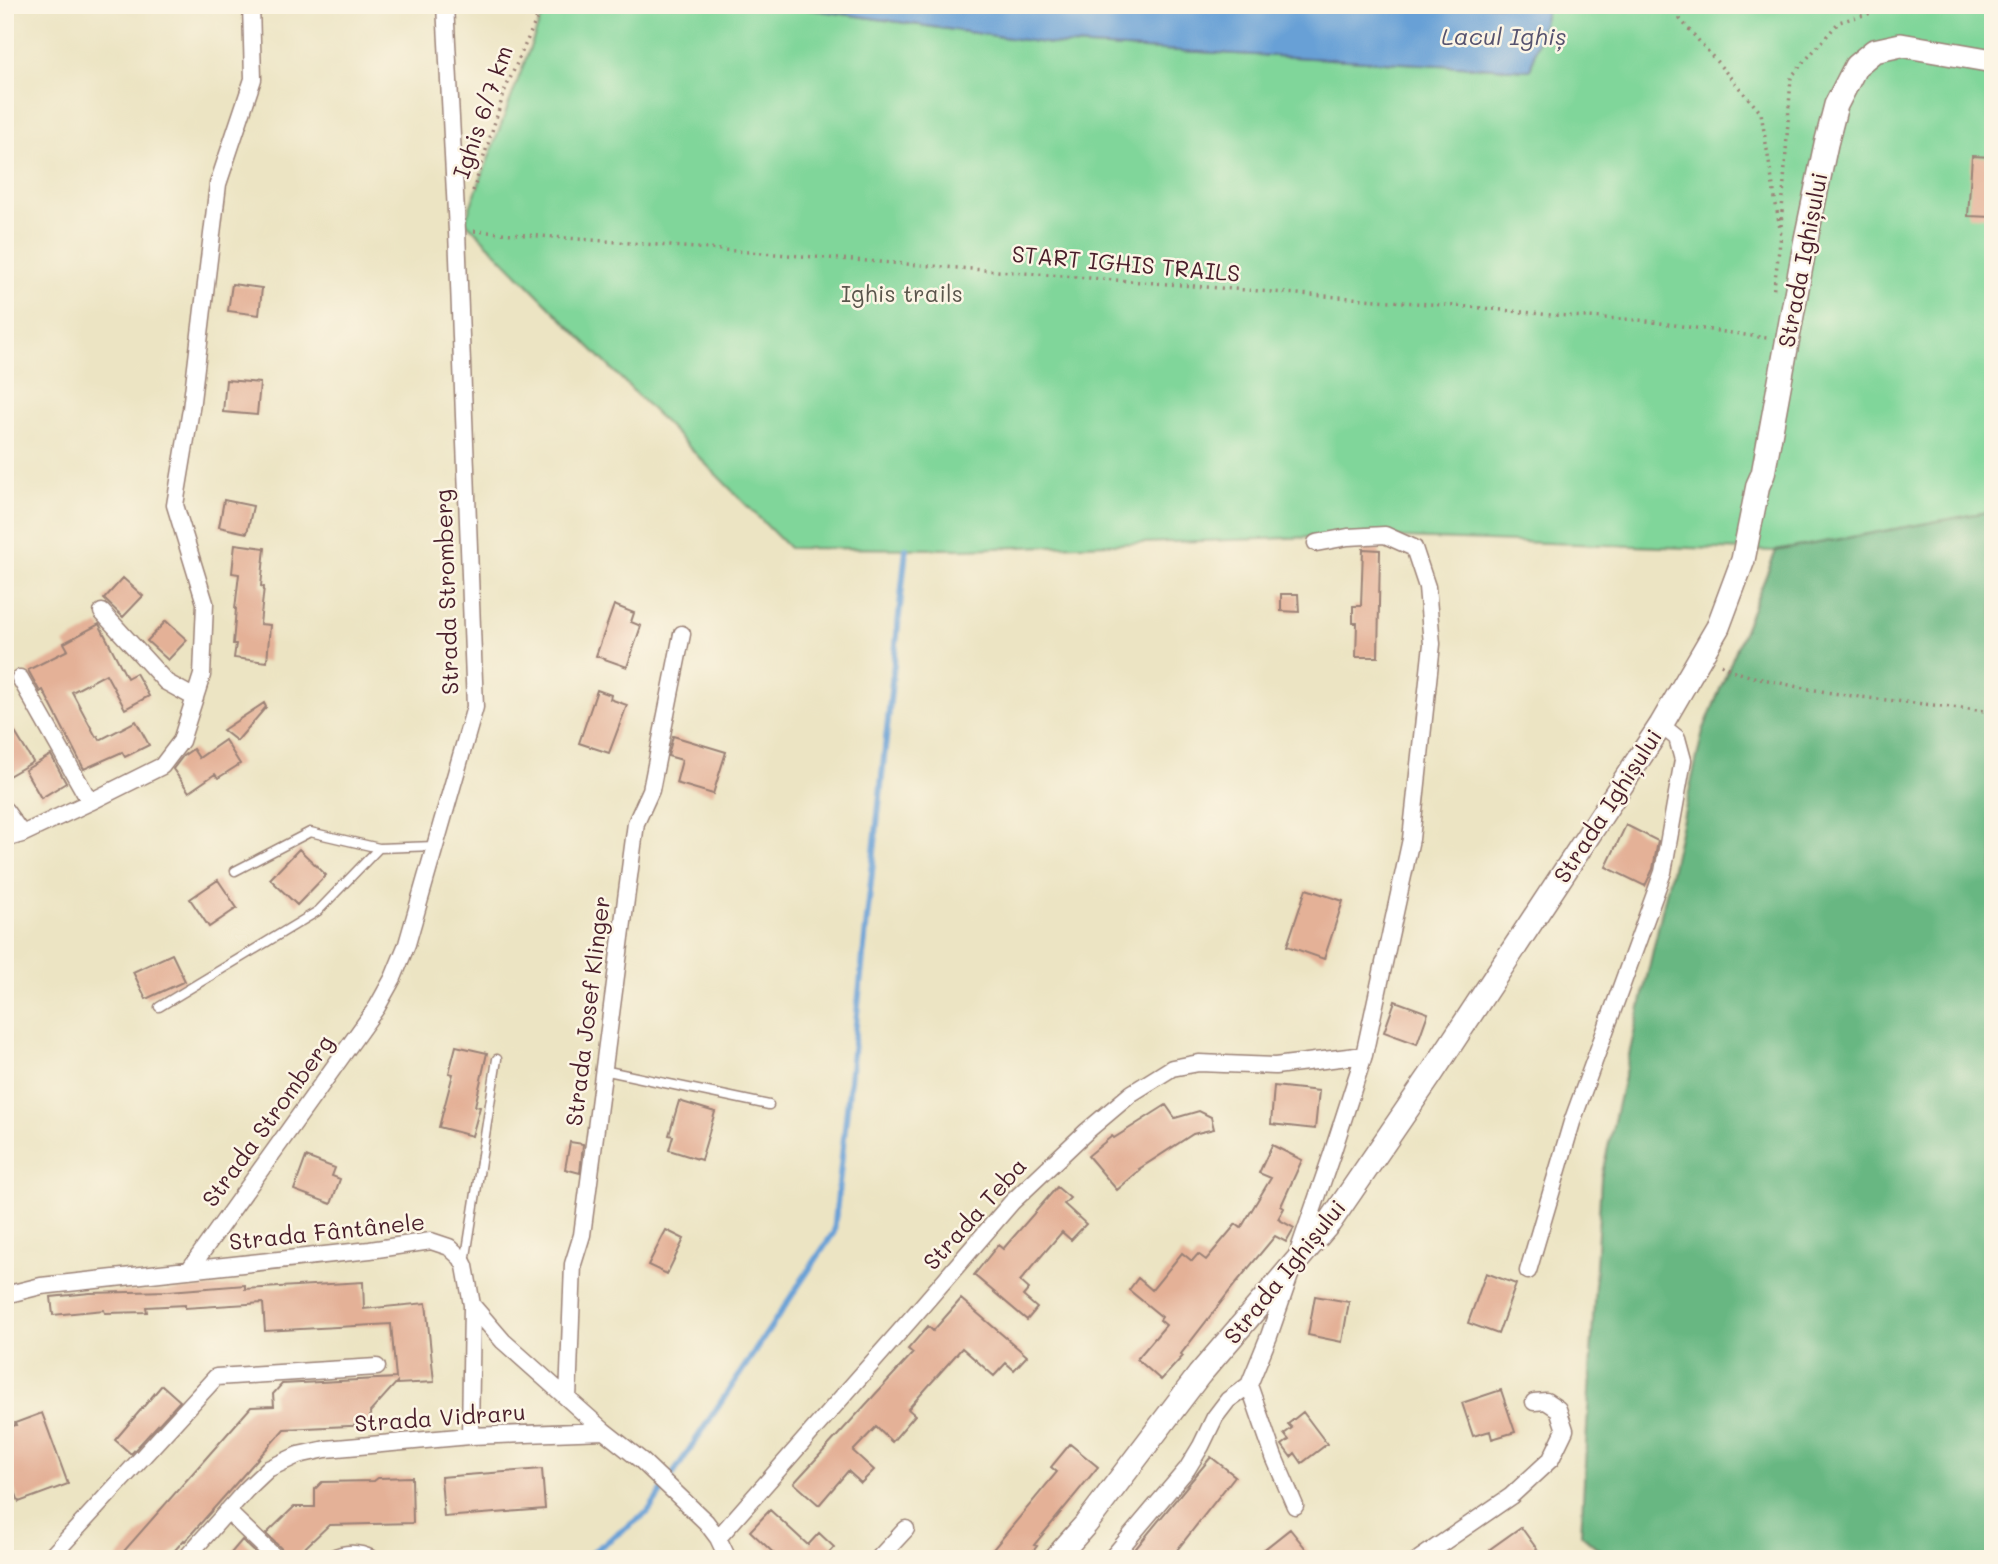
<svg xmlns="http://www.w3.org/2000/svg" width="1998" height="1564" font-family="Mali,sans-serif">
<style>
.green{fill:#80d69a;stroke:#657a62;stroke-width:2}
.forest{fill:#68b782;stroke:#596b56;stroke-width:2}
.water{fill:#67a0d6;stroke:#586080;stroke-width:2}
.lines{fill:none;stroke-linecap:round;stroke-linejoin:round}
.stream{stroke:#67a0d6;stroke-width:6}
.building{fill:#e4b197}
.lane-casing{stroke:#9b8277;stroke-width:11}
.street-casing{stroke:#9b8277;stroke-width:19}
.secondary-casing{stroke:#9b8277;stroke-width:26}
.path{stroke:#9b8277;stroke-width:3.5;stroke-dasharray:2 5;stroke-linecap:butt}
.lane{stroke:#fff;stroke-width:8}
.street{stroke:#fff;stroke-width:16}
.secondary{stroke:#fff;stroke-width:23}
.labels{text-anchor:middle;stroke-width:5;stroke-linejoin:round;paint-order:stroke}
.street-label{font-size:23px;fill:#4a1f2b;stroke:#fcf5e5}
.park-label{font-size:23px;fill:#5a564c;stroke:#fcf5e5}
.water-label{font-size:24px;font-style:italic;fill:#56536f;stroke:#fcf5e5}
</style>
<rect width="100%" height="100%" fill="#fcf5e5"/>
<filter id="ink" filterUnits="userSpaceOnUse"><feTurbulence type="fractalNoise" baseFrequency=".0143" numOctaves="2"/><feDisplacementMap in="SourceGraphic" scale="14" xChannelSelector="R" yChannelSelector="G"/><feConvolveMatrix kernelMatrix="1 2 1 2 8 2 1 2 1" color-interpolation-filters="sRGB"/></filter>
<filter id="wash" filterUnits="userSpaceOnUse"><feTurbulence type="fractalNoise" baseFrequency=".00686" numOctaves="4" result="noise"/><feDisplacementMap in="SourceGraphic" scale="28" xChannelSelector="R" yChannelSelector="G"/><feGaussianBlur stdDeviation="1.57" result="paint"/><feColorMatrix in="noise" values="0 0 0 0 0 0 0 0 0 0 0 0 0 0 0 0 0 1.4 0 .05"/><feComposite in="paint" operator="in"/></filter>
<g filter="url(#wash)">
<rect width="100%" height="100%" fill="#ece4c3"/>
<!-- green -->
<path class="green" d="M546,5H780L1051,44L1530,70L1548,5H1993V511L1776,551L1347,536L963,549L789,548L465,221Z"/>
<!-- forest -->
<path class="forest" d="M1993,511V1559H1610L1581,1534L1601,1178L1703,731L1776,551Z"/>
<!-- water -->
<path class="water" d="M780,5H1548L1530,70L1051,44Z"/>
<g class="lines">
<!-- stream -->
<path class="stream" d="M583,1559L648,1512L834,1232L906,549"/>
</g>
<g id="blocks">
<!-- building -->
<path class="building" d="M1972,156L1993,157V217L1968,216Z
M232,284L262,288L259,315L228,311Z
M226,380L260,383L257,415L223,412Z
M224,500L253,506L247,533L219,527Z
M235,544L265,548L261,586L264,587L260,624L270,625L267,662L234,658L236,644H233L236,609H235L239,574L232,573Z
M1363,549L1380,550L1378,657H1356L1357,623H1353V606H1361Z
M123,578L143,596L123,617L104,599Z
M1281,594H1298L1299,612L1281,611Z
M614,605L634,613L631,622L641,626L627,667L596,656Z
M166,621L187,640L168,660L147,641Z
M99,624L127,678L136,673L149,696L125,709L106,674L72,692L96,737L98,736L100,740L136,721L149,745L125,757L122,752L84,769L43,690L40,692L28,670L68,650L64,643Z
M597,690L611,695L610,699L627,705L609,753L579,743Z
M264,703L266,707L237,741L223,730Z
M5,716L33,762L5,778Z
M673,736L726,752L713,794L676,783L682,760L668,756Z
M225,740L240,764L218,778L215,774L189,792L173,769L183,756L193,749L199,758Z
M51,755L66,783L41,798L25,770Z
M1626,825L1658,841L1653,869L1645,886L1606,867Z
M299,849L326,875L297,905L270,879Z
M218,880L237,908L209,927L190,899Z
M1306,889L1343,901L1324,959L1287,946Z
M172,954L185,981L146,999L133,972Z
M1395,1001L1428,1013L1417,1044L1384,1032Z
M456,1046L487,1053L475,1106L480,1107L472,1136L439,1127L453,1074L449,1073Z
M1274,1086L1319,1091L1315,1129L1271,1124Z
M679,1101L715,1112L701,1160L669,1150L673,1136L669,1135Z
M1166,1105L1175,1118L1199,1111L1211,1117L1214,1129L1193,1134L1139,1169L1140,1170L1117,1190L1088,1156L1112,1136L1114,1138Z
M570,1142L583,1144L580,1173L565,1169Z
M1272,1145L1302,1160L1281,1206L1284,1208L1278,1219L1294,1228L1286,1242L1275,1236L1236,1283L1181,1354L1183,1356L1161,1380L1137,1359L1166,1325L1160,1320L1162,1317L1129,1290L1138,1278L1152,1290L1182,1253L1192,1261L1198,1254L1206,1260L1236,1224L1241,1228L1271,1178L1259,1173Z
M306,1157L335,1168L332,1176L340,1179L331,1204L294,1190Z
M1057,1187L1070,1198L1064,1204L1086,1224L1071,1240L1062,1232L1020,1281L1029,1289L1023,1296L1037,1308L1027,1320L974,1275L998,1245L1003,1249Z
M666,1230L684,1239L667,1274L648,1265Z
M1486,1273L1516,1284L1498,1334L1468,1323Z
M363,1282L364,1309L426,1303L434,1382L397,1384V1382L370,1412L371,1425L284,1429L185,1541L184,1540L167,1559H117L251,1407L274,1406L273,1394L282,1384L396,1378L391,1324L265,1331L263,1303L185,1308V1305L146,1307L147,1312L105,1313L104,1310L53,1315L51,1297L90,1293L169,1291L245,1285V1289Z
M1315,1296L1349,1302L1342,1342L1308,1335Z
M961,1299L1027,1356L1014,1370L1006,1363L994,1376L962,1348L908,1409L915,1415L892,1442L876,1427L853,1451L874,1470L861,1483L848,1471L819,1505L794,1483L913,1353L908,1349L928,1326L933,1331Z
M162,1385L180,1401L131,1454L115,1440Z
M1501,1390L1515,1432L1492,1439L1490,1431L1473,1436L1462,1403Z
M1303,1412L1327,1444L1302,1463L1295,1453L1291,1457L1282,1445L1289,1440L1284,1434L1292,1428L1288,1424Z
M42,1413L68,1484L19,1502L14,1488L5,1492V1428L16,1425L15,1423Z
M1070,1444L1098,1467L1034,1545L1037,1546L1027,1559H985L1057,1472L1051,1467Z
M1211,1457L1235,1476L1170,1559H1127Z
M542,1469L545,1509L444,1517L441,1477Z
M412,1477L413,1523L329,1525L293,1559H287L284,1551L266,1534L294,1507H315V1489L322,1482L374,1481L378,1478Z
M770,1510L808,1545L819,1533L834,1547L823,1559H780L750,1531Z
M1521,1527L1544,1559H1496L1490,1549Z
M1290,1529L1314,1559H1252Z
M242,1540L262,1559H226Z"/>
</g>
</g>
<g filter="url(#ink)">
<use href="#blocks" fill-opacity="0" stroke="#9b8277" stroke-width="2"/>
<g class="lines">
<defs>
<path id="lane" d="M235,871L310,832L379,848
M159,1007L318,911L379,848L435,846
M603,1070L769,1105
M465,1263L497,1059"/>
<path id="street" d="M102,612L166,682L195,698
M20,678L90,802
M5,810L22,834
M5,839L22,834L90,802L162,766L181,741L202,675L205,603L175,505L191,409L218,184L253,79L251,5
M189,1270L377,1007L393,978L407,944L475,707L457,231L445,5
M1528,1271L1572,1122L1663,872L1683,760L1677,738L1661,725
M5,1295L41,1286L370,1250L431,1241L449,1247L461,1258L465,1266L472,1305L503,1341L604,1431
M1249,1385L1274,1457L1295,1506
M568,1399L573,1264L582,1235L636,823L651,790L682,634
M470,1436L472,1305
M227,1511L277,1559
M718,1538L917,1312L1012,1202L1087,1131L1132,1093L1172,1068L1199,1063L1275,1066L1364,1055
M49,1559L216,1377L377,1367
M185,1559L247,1489L268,1469L298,1455L326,1449L470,1436L604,1431L642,1461L706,1522L718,1538L728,1559
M331,1559C345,1552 358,1552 372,1559
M878,1559L906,1529
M1111,1559L1187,1469L1201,1446L1215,1417L1228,1400L1249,1385L1269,1336L1332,1154L1364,1055L1411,839L1432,644L1427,587L1414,548L1385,535L1348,537L1316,543
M1419,1559L1511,1496L1551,1459L1565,1430L1558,1409L1546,1401L1534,1402"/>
<path id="secondary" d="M1055,1559L1086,1524L1199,1375L1330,1222L1430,1076L1661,725L1718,627L1743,560L1758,485L1763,474L1806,239L1826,144L1836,105L1856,66L1874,51L1901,45L1993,61"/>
</defs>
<!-- lane casing -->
<use href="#lane" class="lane-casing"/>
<!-- street casing -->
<use href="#street" class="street-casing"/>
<!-- secondary casing -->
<use href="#secondary" class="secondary-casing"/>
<!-- path -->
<path class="path" d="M1684,5L1680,19L1761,113L1781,235L1773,294
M1965,5L1993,7
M473,191L505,90L537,18L539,5
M1781,226L1791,77L1839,22L1900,5
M474,231L1482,308L1552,315L1639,320L1767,338
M1721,664C1736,674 1754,677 1772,681C1844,699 1919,702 1993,712"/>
<!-- lane -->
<use href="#lane" class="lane"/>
<!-- street -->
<use href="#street" class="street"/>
<!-- secondary -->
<use href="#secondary" class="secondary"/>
</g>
</g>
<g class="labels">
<!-- street labels -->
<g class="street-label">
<text transform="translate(483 112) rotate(-71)" y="8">Ighis 6/7 km</text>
<text transform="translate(1803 260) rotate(-79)" y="8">Strada Ighișului</text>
<text transform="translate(1126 264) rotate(5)" y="8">START IGHIS TRAILS</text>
<text transform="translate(447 592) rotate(-92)" y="8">Strada Stromberg</text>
<text transform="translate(1608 806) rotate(-57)" y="8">Strada Ighișului</text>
<text transform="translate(588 1011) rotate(-83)" y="8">Strada Josef Klinger</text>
<text transform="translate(268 1121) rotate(-54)" y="8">Strada Stromberg</text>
<text transform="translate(975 1214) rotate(-48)" y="8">Strada Teba</text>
<text transform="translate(327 1232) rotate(-6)" y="8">Strada Fântânele</text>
<text transform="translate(1285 1272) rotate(-51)" y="8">Strada Ighișului</text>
<text transform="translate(440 1418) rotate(-4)" y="8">Strada Vidraru</text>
</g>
<!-- park labels -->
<g class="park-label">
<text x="902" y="302">Ighis trails</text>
</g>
<!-- water labels -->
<g class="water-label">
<text x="1504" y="45">Lacul Ighiș</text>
</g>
</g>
<!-- margin -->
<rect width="1998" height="1564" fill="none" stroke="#fcf5e5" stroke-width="28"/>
</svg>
